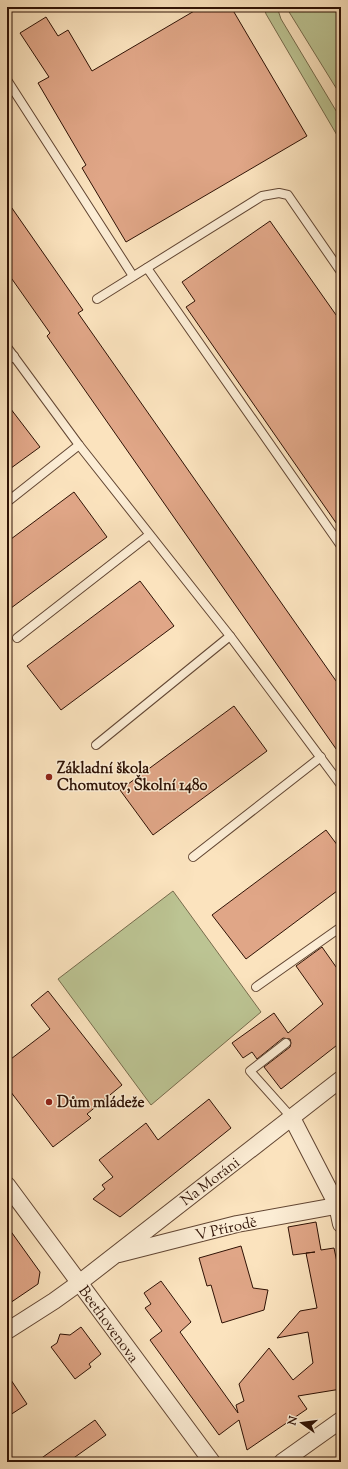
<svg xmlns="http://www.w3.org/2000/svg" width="348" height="1469" viewBox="0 0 348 1469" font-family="'Sorts Mill Goudy',serif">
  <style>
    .green { fill: #bcc493; stroke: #766b4c }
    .building { fill: #e0a687; stroke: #2f1205 }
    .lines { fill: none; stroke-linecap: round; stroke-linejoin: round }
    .service-casing { stroke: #624633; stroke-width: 10 }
    .minor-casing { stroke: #624633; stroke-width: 18 }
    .service { stroke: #fcedd5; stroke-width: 8 }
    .minor { stroke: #fcedd5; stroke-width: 16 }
    .poi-dot { fill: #8f2418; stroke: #fcedd5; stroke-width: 1.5 }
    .labels { text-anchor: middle; stroke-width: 3; stroke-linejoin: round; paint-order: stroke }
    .poi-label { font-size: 15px; font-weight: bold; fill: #2f1205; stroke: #fcedd5; text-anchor: start }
    .street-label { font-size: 15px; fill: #2f1205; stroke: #fcedd5 }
  </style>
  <rect width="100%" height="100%" fill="#fbe3be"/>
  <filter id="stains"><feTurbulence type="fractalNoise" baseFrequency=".005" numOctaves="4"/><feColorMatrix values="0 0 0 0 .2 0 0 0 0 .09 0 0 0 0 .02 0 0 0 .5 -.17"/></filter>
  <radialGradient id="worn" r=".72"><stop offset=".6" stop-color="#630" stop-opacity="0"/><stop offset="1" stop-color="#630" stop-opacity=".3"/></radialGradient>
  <g class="green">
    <polygon points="264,7 277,7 281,19 341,119 341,142 266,14"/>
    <polygon points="286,7 341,7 341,96"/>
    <polygon points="173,891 261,1012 151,1105 58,979"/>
  </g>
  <g class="building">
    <polygon points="201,7 231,7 307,136 126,242 82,168 86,165 38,83 49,77 20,33 46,17 58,36 68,30 92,71"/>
    <polygon points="7,201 83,310 78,313 341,688 341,756 47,336 50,333 7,272"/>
    <polygon points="270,221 341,322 341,530 186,307 195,301 182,282"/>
    <polygon points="7,404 40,447 7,471"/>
    <polygon points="74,492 107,537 7,611 7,542"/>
    <polygon points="140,581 174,626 61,710 27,666"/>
    <polygon points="234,706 267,751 153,835 120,790"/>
    <polygon points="326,830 341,850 341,888 246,959 212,915"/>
    <polygon points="322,947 341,974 341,1042 281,1089 264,1067 290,1047 291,1043 290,1039 283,1038 257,1059 252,1052 243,1058 232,1043 274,1013 288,1033 323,1004 296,966"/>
    <polygon points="48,991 122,1085 87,1114 91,1118 53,1147 7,1087 7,1062 50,1029 31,1005"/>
    <polygon points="209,1099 231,1128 120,1217 93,1199 105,1189 102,1185 113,1177 99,1160 146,1123 158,1140"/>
    <polygon points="316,1222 321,1250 334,1248 341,1281 341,1389 298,1396 307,1409 247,1450 239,1420 219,1435 150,1340 162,1331 145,1308 151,1304 144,1293 161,1281 191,1322 180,1332 238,1413 236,1405 244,1401 239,1384 269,1348 293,1380 313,1363 308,1332 277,1338 300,1311 317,1308 306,1253 315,1252 293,1255 288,1227"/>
    <polygon points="7,1226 40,1272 38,1284 7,1305"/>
    <polygon points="241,1246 253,1288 268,1290 264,1310 222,1323 211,1285 207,1286 199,1258"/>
    <polygon points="81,1327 101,1354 89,1364 91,1367 75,1379 51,1347 57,1343 60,1334 70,1335"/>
    <polygon points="7,1374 27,1404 7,1417"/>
    <polygon points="95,1420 106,1435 68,1462 36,1462"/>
  </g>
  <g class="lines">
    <g class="service-casing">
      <g id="service">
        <polyline points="7,80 133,276"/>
        <polyline points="147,268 341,546"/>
        <polyline points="97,299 262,196 279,193 288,195 341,272"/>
        <polyline points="7,347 79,445 230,636 341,785"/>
        <polyline points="7,361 14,356"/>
        <polyline points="7,502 79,445"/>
        <polyline points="17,638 149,535"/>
        <polyline points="96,745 230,636"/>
        <polyline points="193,857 321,757"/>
        <polyline points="256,987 341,927"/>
        <polyline points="286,1043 250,1071 292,1118"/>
      </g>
    </g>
    <g class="minor-casing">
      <g id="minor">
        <polyline points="292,1118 337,1205 341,1224"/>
        <polyline points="7,1185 212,1462"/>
        <polyline points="119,1254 237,1224 341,1205"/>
        <polyline points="7,1331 54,1301 79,1283 341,1079"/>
        <polyline points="282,1462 341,1420"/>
      </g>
    </g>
    <use href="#service" class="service"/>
    <use href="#minor" class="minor"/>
  </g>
  <g class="poi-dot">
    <circle cx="49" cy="777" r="4"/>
    <circle cx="49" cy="1102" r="4"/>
  </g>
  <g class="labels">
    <g class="poi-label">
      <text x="57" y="773">Základní škola<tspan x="57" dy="17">Chomutov, Školní 1480</tspan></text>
      <text x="57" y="1107">Dům mládeže</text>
    </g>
    <g class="street-label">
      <text transform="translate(210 1181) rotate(-37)" y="5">Na Moráni</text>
      <text transform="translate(226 1228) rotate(-13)" y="5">V Přírodě</text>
      <text transform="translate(109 1324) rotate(54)" y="5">Beethovenova</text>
    </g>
  </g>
  <rect width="348" height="1469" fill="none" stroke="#fbe3be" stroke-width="24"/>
  <rect x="8" y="8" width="332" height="1453" fill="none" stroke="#2f1205" stroke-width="2"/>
  <rect x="12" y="12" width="324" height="1445" fill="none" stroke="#2f1205"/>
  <g transform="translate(302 1423) rotate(284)" stroke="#fcedd5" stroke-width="3" paint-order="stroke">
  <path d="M0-3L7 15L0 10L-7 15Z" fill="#2f1205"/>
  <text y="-6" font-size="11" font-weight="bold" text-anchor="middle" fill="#2f1205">N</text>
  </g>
  <rect width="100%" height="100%" filter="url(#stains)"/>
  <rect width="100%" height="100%" fill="url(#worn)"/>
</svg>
